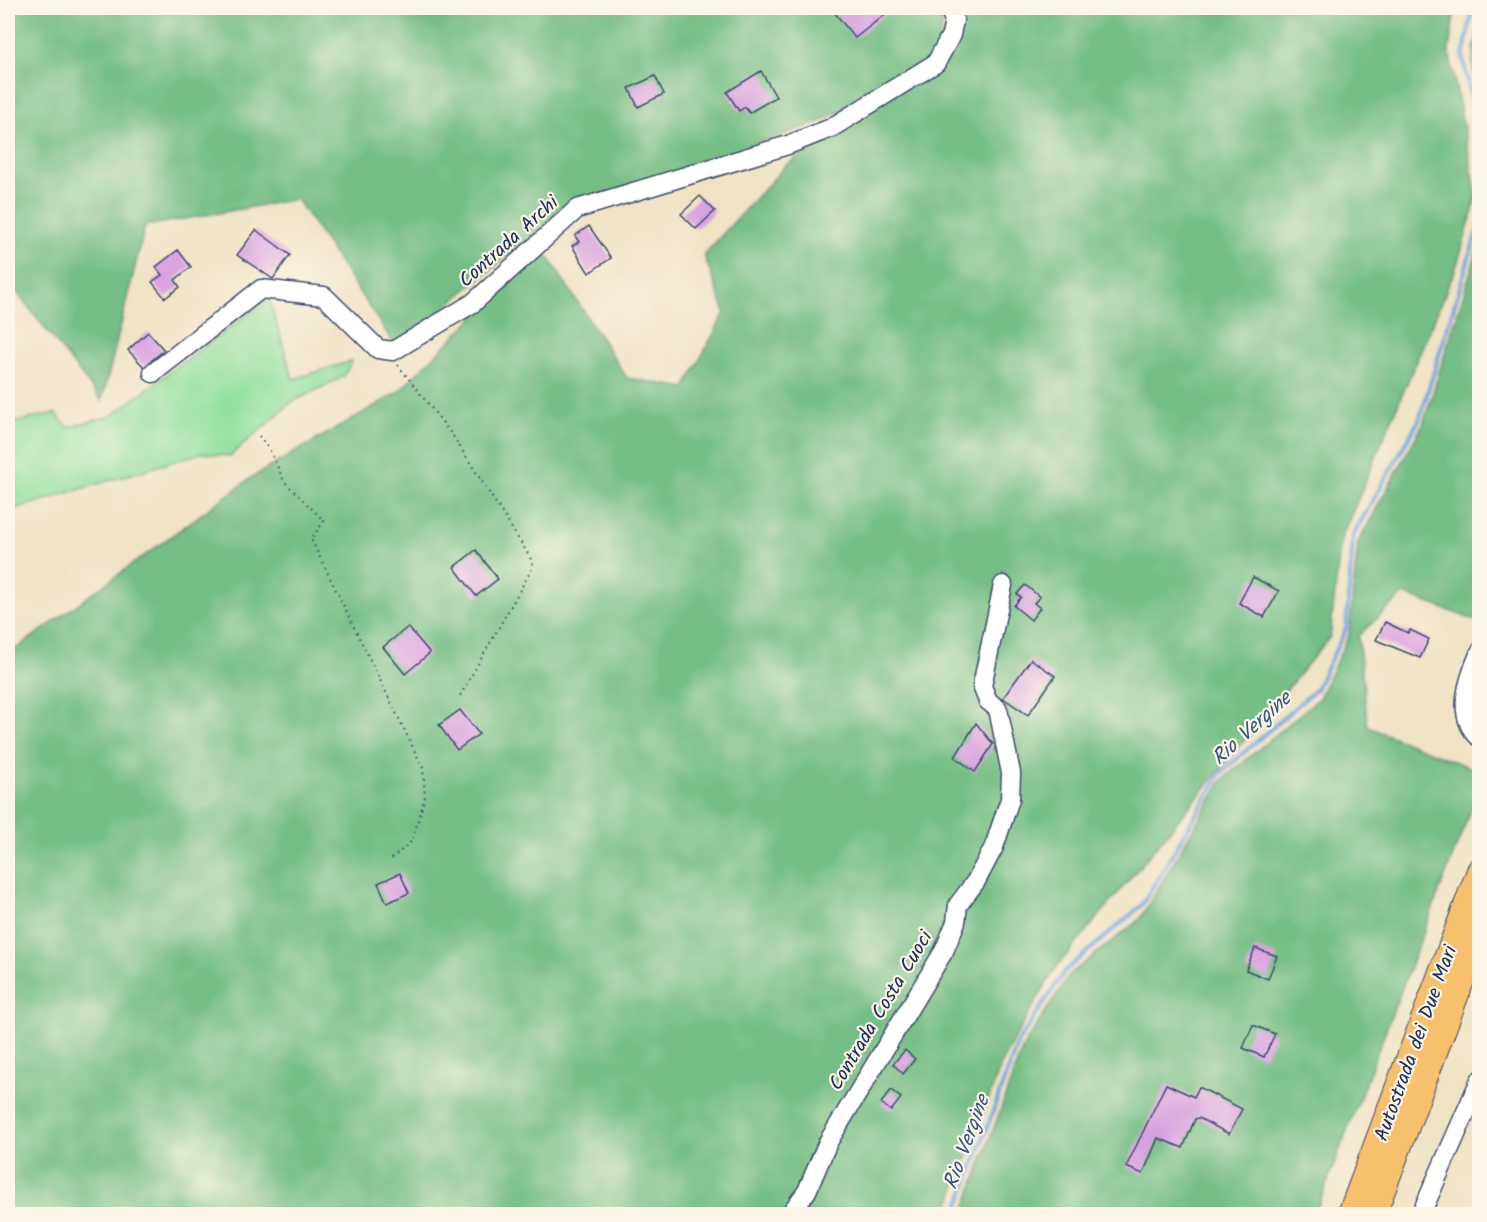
<svg xmlns="http://www.w3.org/2000/svg" width="1487" height="1222" viewBox="0 0 1487 1222" font-family="Kalam,sans-serif">
  <style>
    .green { fill: #91e09e; stroke: #56887e; stroke-width: 1.5 }
    .forest { fill: #74be85; stroke: #487672; stroke-width: 1.5 }
    .lines { fill: none; stroke-linecap: round; stroke-linejoin: round }
    .stream { stroke: #71a8df; stroke-width: 4 }
    .building { fill: #d8a1e1 }
    .minor-casing { stroke: #3b4a6d; stroke-width: 21 }
    .highway-casing { stroke: #3b4a6d; stroke-width: 28 }
    .path { stroke: #3b4a6d; stroke-width: 2; stroke-dasharray: 1.5 4.5; stroke-linecap: butt }
    .minor { stroke: #fff; stroke-width: 18 }
    .highway { stroke: #f7c06c; stroke-width: 26 }
    .labels { text-anchor: middle; stroke-width: 4.5; stroke-linejoin: round; paint-order: stroke }
    .street-label { font-size: 20px; fill: #1b2f5e; stroke: #fcf5e5 }
    .water-label { font-size: 21px; font-style: italic; fill: #355385; stroke: #fcf5e5 }
  </style>
  <rect width="100%" height="100%" fill="#fcf5e5"/>
  <filter id="ink" filterUnits="userSpaceOnUse"><feTurbulence type="fractalNoise" baseFrequency=".0167" numOctaves="2"/><feDisplacementMap in="SourceGraphic" scale="12" xChannelSelector="R" yChannelSelector="G"/><feConvolveMatrix kernelMatrix="1 2 1 2 8 2 1 2 1" color-interpolation-filters="sRGB"/></filter>
  <filter id="wash" filterUnits="userSpaceOnUse"><feTurbulence type="fractalNoise" baseFrequency=".008" numOctaves="4" result="noise"/><feDisplacementMap in="SourceGraphic" scale="24" xChannelSelector="R" yChannelSelector="G"/><feGaussianBlur stdDeviation="1.35" result="paint"/><feColorMatrix in="noise" values="0 0 0 0 0 0 0 0 0 0 0 0 0 0 0 0 0 1.4 0 .05"/><feComposite in="paint" operator="in"/></filter>
  <g filter="url(#wash)">
    <rect width="100%" height="100%" fill="#f0e3c4"/>
    <polygon class="green" points="269,298 293,379 352,361 343,377 292,402 230,456 201,453 8,511 8,424 55,413 68,427 111,416"/>
    <g class="forest">
      <polygon points="8,8 946,8 935,59 818,123 567,207 396,347 297,199 145,226 102,401 8,281"/>
      <polygon points="954,8 1455,8 1449,51 1477,197 1457,265 1341,539 1330,637 1055,969 1005,1055 946,1214 8,1214 8,655 251,478 397,393 543,249 627,378 685,388 725,312 704,255 786,165 937,66 961,35"/>
      <polygon points="1479,22 1479,108 1472,61"/>
      <polygon points="1479,245 1479,622 1404,594 1358,636 1368,727 1479,771 1479,788 1315,1214 963,1214 1023,1047 1069,975 1140,919 1222,780 1319,698 1349,635 1358,542 1423,424"/>
    </g>
    <g class="lines">
      <g class="stream">
        <polyline points="1473,8 1463,57 1480,144"/>
        <polyline points="956,1214 1018,1042 1065,971 1142,905 1220,774 1316,689 1346,629 1353,535 1419,420 1480,222"/>
      </g>
    </g>
    <g id="blocks">
      <g class="building">
        <polygon points="840,8 893,8 855,38 834,12"/>
        <polygon points="761,71 776,97 749,113 745,107 739,111 727,92"/>
        <polygon points="655,76 664,94 638,107 629,88"/>
        <polygon points="700,196 715,211 696,229 681,214"/>
        <polygon points="589,226 611,258 589,273 572,246 579,242 575,236"/>
        <polygon points="256,230 290,255 273,279 237,255"/>
        <polygon points="178,250 191,267 175,280 180,287 165,298 152,282 162,275 156,267"/>
        <polygon points="148,332 164,350 144,367 128,350"/>
        <polygon points="476,550 498,579 476,596 454,567"/>
        <polygon points="1253,577 1279,591 1264,617 1239,603"/>
        <polygon points="1025,585 1040,597 1034,603 1040,608 1031,620 1014,606 1021,597 1017,594"/>
        <polygon points="1385,622 1408,633 1410,630 1429,639 1420,658 1376,640"/>
        <polygon points="408,627 430,653 405,674 383,647"/>
        <polygon points="1031,659 1055,676 1028,715 1003,698"/>
        <polygon points="460,710 479,734 457,750 439,725"/>
        <polygon points="976,723 993,744 975,772 955,757"/>
        <polygon points="400,873 409,893 387,903 378,883"/>
        <polygon points="1255,948 1277,956 1268,979 1246,970"/>
        <polygon points="1253,1025 1275,1034 1264,1057 1243,1048"/>
        <polygon points="905,1050 915,1059 903,1074 893,1064"/>
        <polygon points="1166,1084 1194,1097 1199,1087 1242,1109 1229,1134 1199,1118 1195,1119 1183,1148 1158,1138 1143,1174 1126,1167"/>
        <polygon points="891,1090 901,1098 891,1111 881,1103"/>
      </g>
    </g>
  </g>
  <g filter="url(#ink)">
    <use href="#blocks" fill-opacity="0" stroke="#3b4a6d" stroke-width="1.5"/>
    <g class="lines">
      <g class="minor-casing">
        <g id="minor">
          <polyline points="153,373 261,289 324,296 378,349 393,351 473,303 577,209 788,145 831,128 936,63 951,35 954,20 949,8"/>
          <path d="M1480,652C1469,677 1454,716 1480,738"/>
          <polyline points="790,1214 807,1191 828,1142 944,951 956,922 958,905 976,881 994,847 1010,799 1011,773 998,709 988,701 982,686 1003,585"/>
          <polyline points="1421,1214 1480,1080"/>
        </g>
      </g>
      <g class="highway-casing">
        <g id="highway">
          <polyline points="1351,1214 1480,871"/>
          <polyline points="1373,1214 1480,930"/>
        </g>
      </g>
      <g class="path">
        <polyline points="398,365 453,436 530,557 533,567 460,696"/>
        <polyline points="259,436 270,451 284,481 324,521 311,539 423,768 425,797 412,841 390,860"/>
      </g>
      <use href="#minor" class="minor"/>
      <use href="#highway" class="highway"/>
    </g>
  </g>
  <g class="labels">
    <g class="street-label">
      <text transform="translate(508 241) rotate(-42)" y="7">Contrada Archi</text>
      <text transform="translate(880 1010) rotate(-59)" y="7">Contrada Costa Cuoci</text>
      <text transform="translate(1415 1043) rotate(-70)" y="7">Autostrada dei Due Mari</text>
    </g>
    <g class="water-label">
      <text transform="translate(1251 728) rotate(-42)" y="7">Rio Vergine</text>
      <text transform="translate(966 1142) rotate(-70)" y="7">Rio Vergine</text>
    </g>
  </g>
  <rect width="1487" height="1222" fill="none" stroke="#fcf5e5" stroke-width="30"/>
</svg>
